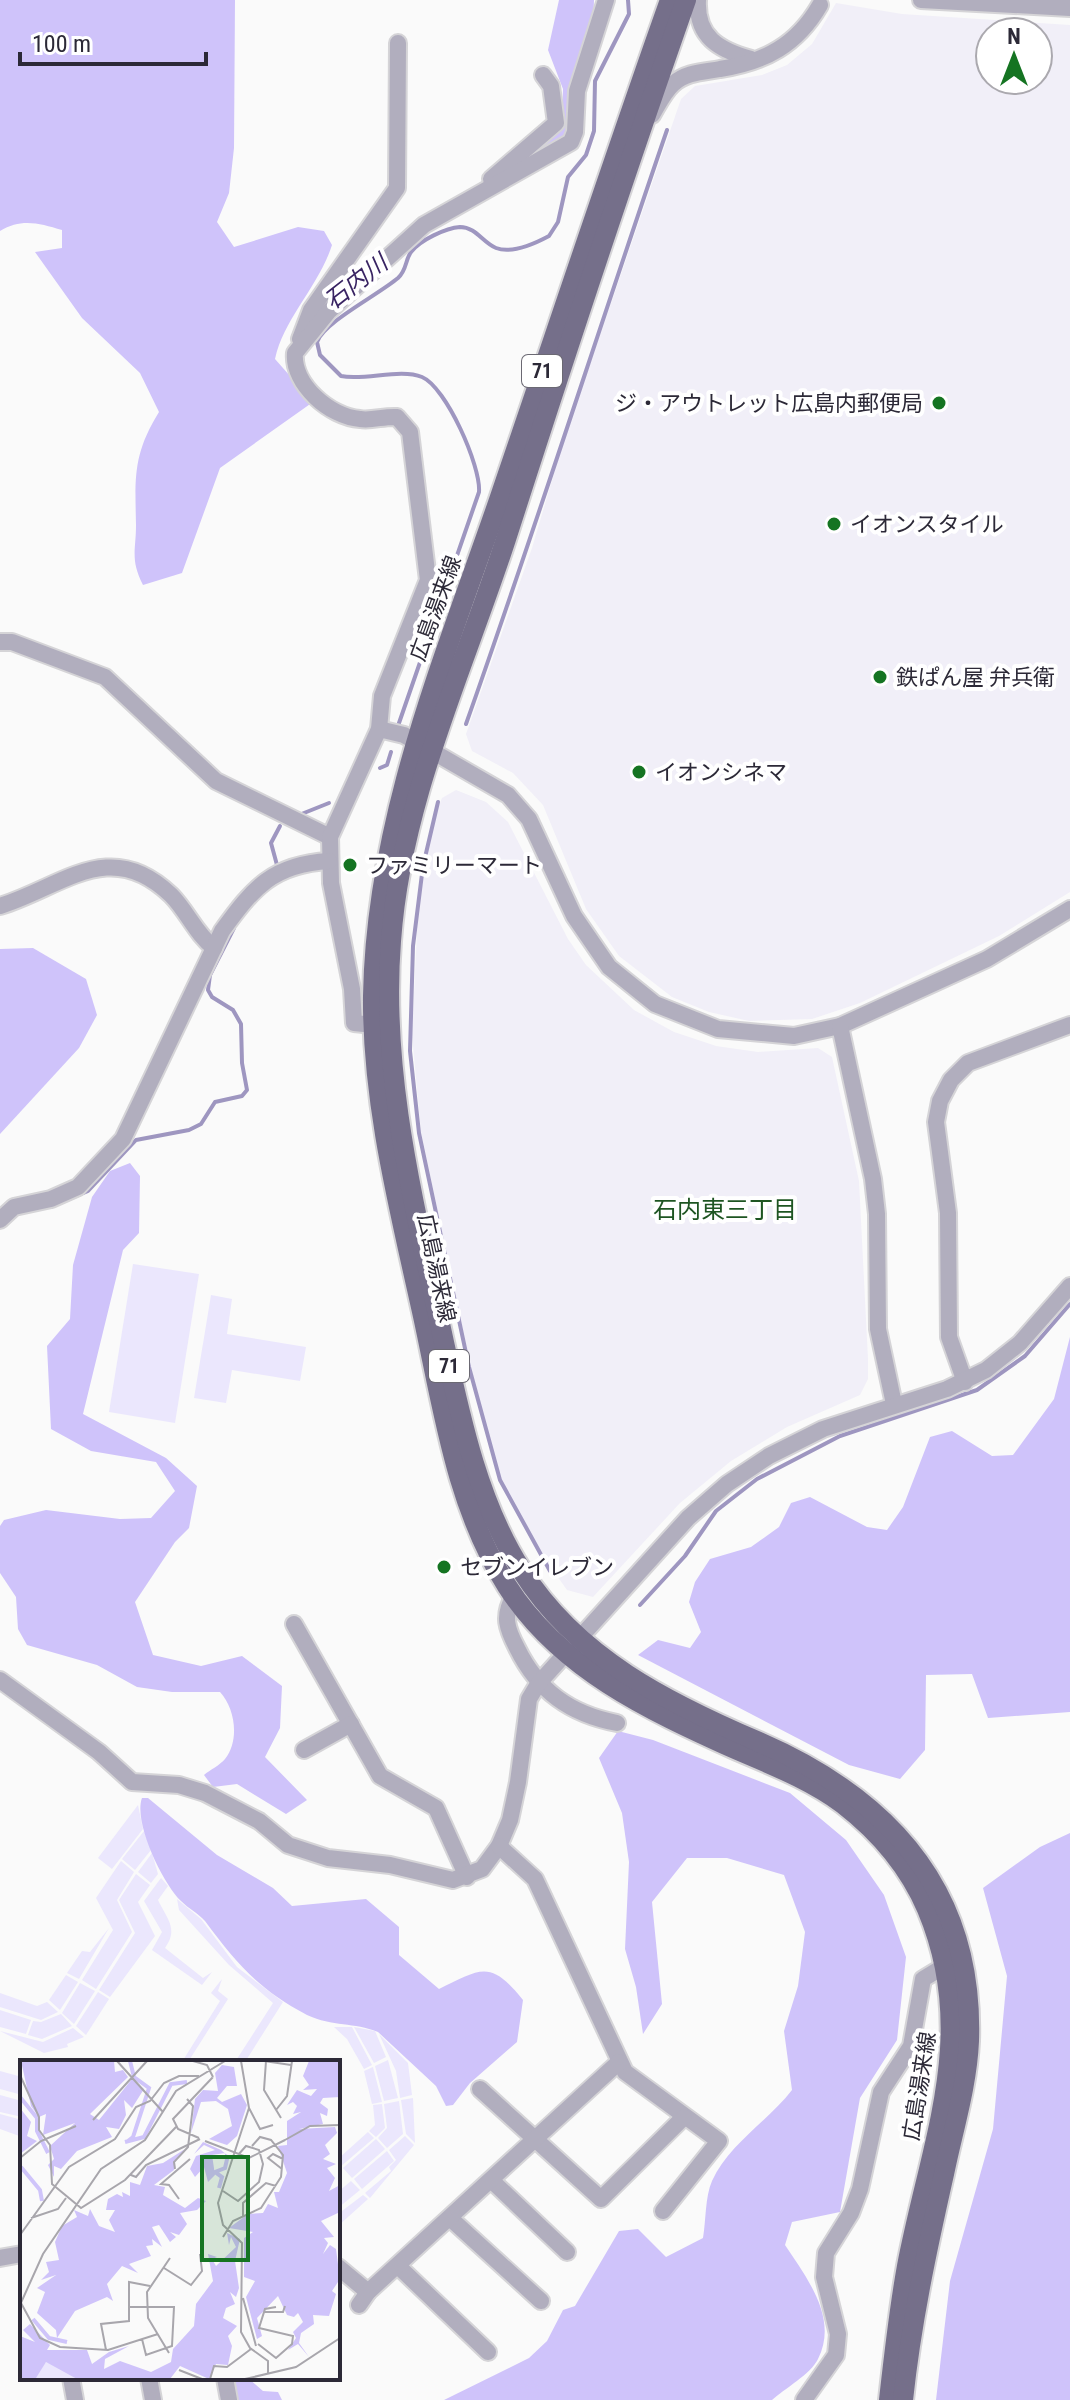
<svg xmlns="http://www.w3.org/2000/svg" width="1070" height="2400" viewBox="0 0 1070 2400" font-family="'Roboto Condensed','Noto Sans JP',sans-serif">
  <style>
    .built { fill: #f1eff8; fill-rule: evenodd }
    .green { fill: #ebe7fd }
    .forest { fill: #cfc3fa }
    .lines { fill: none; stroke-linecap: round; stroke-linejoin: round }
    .stream { stroke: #9e96c0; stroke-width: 4 }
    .minor-casing { stroke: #d5d4d7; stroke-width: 20 }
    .major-casing { stroke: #d5d4d7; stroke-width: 24 }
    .minor { stroke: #b1aebe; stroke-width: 16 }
    .major { stroke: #756f8a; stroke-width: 20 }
    .poi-dot { fill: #157422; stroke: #fff; stroke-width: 3 }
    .labels { text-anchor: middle; stroke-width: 8; stroke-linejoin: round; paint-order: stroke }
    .shield { fill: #fff; stroke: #6b6973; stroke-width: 2 }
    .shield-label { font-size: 20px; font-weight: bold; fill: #2c2937 }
    .poi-label { font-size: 22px; fill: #2c2937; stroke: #fff; text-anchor: start }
    .street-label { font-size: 22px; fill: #2c2937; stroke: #fff }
    .water-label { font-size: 24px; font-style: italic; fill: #392463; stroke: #fff }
    .neighbourhood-label { font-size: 24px; fill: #1e5522; stroke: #fff }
    .inset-river { fill: none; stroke: #cfc4fa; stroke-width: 4 }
    .inset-road { fill: none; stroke: #a8a6ac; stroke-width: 2 }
    .view { fill: #157422; fill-opacity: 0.15; stroke: #157422; stroke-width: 4 }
    .inset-edge { fill: none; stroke: #2c2937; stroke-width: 4 }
  </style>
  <rect width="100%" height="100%" fill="#fafafa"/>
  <g class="built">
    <path d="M836,3L902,14L1070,25V892L999,936L860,1003L812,1019L749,1021L709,1012L672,997L619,956L586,909L543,805L513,773L472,751L466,734L532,548L562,446L681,99L695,86L762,75L787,65L812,44ZM990,32H1038V80H990Z"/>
    <polygon points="456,790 486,802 508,822 568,939 586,965 634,1010 674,1032 716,1046 758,1052 818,1048 832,1057 859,1181 868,1359 868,1379 860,1395 787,1427 731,1461 680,1503 593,1597 567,1590 538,1549 501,1481 471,1368 421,1132 412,1035 418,911 433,820 442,798"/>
  </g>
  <g class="green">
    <polygon points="133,1264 199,1274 175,1423 109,1412"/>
    <polygon points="211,1295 232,1299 227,1334 306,1347 300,1381 232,1370 226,1403 194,1398"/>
    <polygon points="138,1805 143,1829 112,1869 98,1858"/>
    <polygon points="144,1831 151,1850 135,1870 122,1859"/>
    <polygon points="152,1853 158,1874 151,1883 138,1872"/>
    <polygon points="121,1861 134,1872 117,1900 132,1932 96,1989 82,1980 113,1930 96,1898"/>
    <polygon points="136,1874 150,1885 138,1902 155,1936 110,1997 99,1990 135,1933 119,1900"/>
    <path d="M161,1878L168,1886L158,1900C167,1919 179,1929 165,1948L203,1978L212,1972L202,1985L152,1950L162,1932L144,1901Z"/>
    <polygon points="177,1899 201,1919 237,1967 283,2002 245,2062 235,2062 273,2003 229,1965 179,1910"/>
    <polygon points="109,1928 79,1979 67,1973 82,1951 90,1952"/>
    <polygon points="66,1975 78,1982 60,2010 49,2000"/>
    <polygon points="222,1979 218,1991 228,1999 188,2062 182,2062 220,2001 211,1993"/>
    <polygon points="80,1983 95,1991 74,2024 62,2013"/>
    <polygon points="98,1992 109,1999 86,2035 76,2026"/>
    <polygon points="0,1993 37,2006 47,2002 58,2012 41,2020 0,2007"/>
    <polygon points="0,2010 31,2020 26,2034 0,2027"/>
    <polygon points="61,2014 72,2026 42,2039 28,2035 33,2021 41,2022"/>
    <polygon points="334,2027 352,2027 372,2065 364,2069 347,2039"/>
    <polygon points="354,2027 375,2031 386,2057 374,2063"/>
    <polygon points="73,2028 84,2037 67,2044 68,2047 44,2053 0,2031 43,2042"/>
    <polygon points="379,2034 408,2063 412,2095 400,2098 396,2071"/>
    <polygon points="388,2060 398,2098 384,2101 375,2066"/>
    <polygon points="373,2067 382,2102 372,2104 364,2071"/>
    <polygon points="0,2071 22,2077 22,2095 0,2089"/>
    <polygon points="0,2095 22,2101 22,2117 0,2112"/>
    <polygon points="413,2098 415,2143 406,2134 401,2100"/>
    <polygon points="399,2101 403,2134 387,2148 378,2138 387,2128 384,2104"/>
    <polygon points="382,2104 385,2128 376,2137 369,2131 375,2125 373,2105"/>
    <polygon points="0,2114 22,2120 22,2137 0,2129"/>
    <polygon points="368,2132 374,2138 340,2167 338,2159"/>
    <polygon points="405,2136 414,2145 370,2198 365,2193 391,2171 389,2167 396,2160 389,2150"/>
    <polygon points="376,2139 385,2149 352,2178 343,2168"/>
    <polygon points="387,2151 394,2161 362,2189 354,2179"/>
    <polygon points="351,2181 360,2190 338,2208 338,2192"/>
    <polygon points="363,2195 368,2199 338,2226 338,2214"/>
  </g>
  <g class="forest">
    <path d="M0,0H235L234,148L229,193L217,222L234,247L298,227L324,231L332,245C319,286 284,318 275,359L313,402L220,468L182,573L143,585C130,559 136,551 136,525C135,477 133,454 159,412L140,373L82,318L35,252L62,248V230C39,223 21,218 0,231Z"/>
    <polygon points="559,0 594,0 593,29 568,135 542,153 533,153 562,117 563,89 548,50"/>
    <polygon points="33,948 86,979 97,1015 79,1048 0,1134 0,949"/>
    <path d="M130,1163L140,1176L139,1233L123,1250L83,1414L166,1458L197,1486L189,1528L175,1542L135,1602L153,1655L201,1666L242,1656L282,1686L280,1728L265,1757L307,1800L286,1814L237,1784L213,1787L204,1775C210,1770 220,1765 225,1759C240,1740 235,1708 220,1692H172L137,1687L97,1665L27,1645L18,1629L16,1597L0,1573V1526L4,1520L46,1510L120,1519L151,1518L175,1491L156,1462L91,1451L51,1429L47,1346L70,1319L73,1265L92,1197L110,1171Z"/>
    <polygon points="1070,1337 1070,1712 988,1718 972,1674 926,1675 925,1750 900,1779 849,1765 638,1655 658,1640 690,1648 701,1632 689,1602 695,1582 710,1559 751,1547 779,1527 791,1503 810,1497 867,1527 887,1530 903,1507 930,1437 952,1431 992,1456 1013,1455 1054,1399"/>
    <path d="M618,1731L653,1740L790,1793L846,1840L884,1895L906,1957L897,2040L860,2098L840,2212L792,2222L785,2245C806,2277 839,2318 818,2359C811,2374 784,2389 772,2400H444L529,2358L547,2341L563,2310L575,2306L619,2231L638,2229L666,2257L703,2238C706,2221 705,2197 712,2181C728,2145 768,2121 792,2090L784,2031L798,1986L805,1932L784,1875L727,1858H687L652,1902L662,2004L643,2034L636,1987L625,1949L629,1862L622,1813L599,1758Z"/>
    <path d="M142,1798H148L217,1855L273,1888L292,1906L366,1899L399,1927V1955L439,1989C481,1969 490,1959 523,2000L517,2042L470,2083L453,2105L446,2106L436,2086L378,2032C354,2022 333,2027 307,2015C258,1989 237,1964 205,1921C198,1913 189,1909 181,1901C163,1884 133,1822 142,1798Z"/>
    <polygon points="1070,1833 1070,2400 936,2400 950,2281 993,2129 1007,1976 983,1888 1040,1847"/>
    <polygon points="234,2378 248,2378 263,2391 278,2392 282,2400 238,2400"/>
  </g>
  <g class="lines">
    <g class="stream">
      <path d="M399,723L479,492C481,466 446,387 422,377C400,368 365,381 341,376L320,355L317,342C324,322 378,295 398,278C407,270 405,260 411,252C420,240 446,228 460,227C476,227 483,243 496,248C512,254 536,243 549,236L558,222L568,177L586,155L594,131L595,81L629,14L628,0"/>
      <path d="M466,724C536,527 599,328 667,130"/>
      <polyline points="380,768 387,765 391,752"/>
      <polyline points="438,802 423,866 413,946 410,1051 419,1133 469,1367 500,1480 550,1571"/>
      <polyline points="299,815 329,803"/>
      <polyline points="277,865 271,843 280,826"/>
      <polyline points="51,1207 88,1191 136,1140 189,1130 201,1124 215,1102 242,1096 247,1090 242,1063 241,1024 233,1010 212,997 208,990 210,975 234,928"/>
      <polyline points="640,1605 685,1556 716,1511 757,1479 840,1436 977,1390 1025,1356 1070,1304"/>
    </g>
    <g class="minor-casing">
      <g id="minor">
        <path d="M698,0C696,37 719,50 751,59"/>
        <polyline points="921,0 1070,8"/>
        <path d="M652,115C658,105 664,92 673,84C686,72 704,72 720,69C765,62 797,45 820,5"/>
        <polyline points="491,179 556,123 551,86 543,75"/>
        <polyline points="300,339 311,310 397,188 398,43"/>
        <polyline points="0,642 12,642 105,677 216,781 330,837"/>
        <polyline points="379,729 404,735 508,795 529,819 574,916 609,967 655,1004 718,1029 794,1036 840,1026 987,959 1070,909"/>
        <path d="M0,906C62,887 110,836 171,895C187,911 196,934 214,948"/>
        <path d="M374,1025L354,1023L352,989L331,883L330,837L379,729L382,696L428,580L410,432L397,417C384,416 372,421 360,419C330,417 292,384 295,353L329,311L424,225L571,142L575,132L577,91L606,0"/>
        <polyline points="840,1026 873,1179 877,1214 878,1329 894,1404"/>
        <path d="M0,1220L14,1207L51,1199L78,1187L123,1139L222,931C253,888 273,864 329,861"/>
        <polyline points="965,1382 949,1337 948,1213 936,1122 940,1101 951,1080 968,1063 1070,1025"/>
        <path d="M514,1596C502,1616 507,1629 517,1648C538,1691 570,1714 617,1723"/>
        <polyline points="294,1624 380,1776 436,1808 467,1877"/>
        <polyline points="0,1680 99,1752 132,1782 179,1785 205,1793 259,1821 288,1845 328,1858 390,1865 453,1880 482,1869 499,1846 510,1820 518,1782 529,1699 538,1684 688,1518 727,1484 769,1456 823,1429 947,1389 986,1370 1020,1343 1070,1286"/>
        <polyline points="304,1750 351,1724"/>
        <polyline points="499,1846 535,1879 625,2072 719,2141 663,2211"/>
        <polyline points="480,2089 601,2199 684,2117"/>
        <polyline points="491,2180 567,2252"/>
        <polyline points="451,2219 541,2301"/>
        <polyline points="0,2258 22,2254"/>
        <polyline points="398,2266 488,2352"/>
        <polyline points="338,2267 368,2292"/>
        <polyline points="359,2305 368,2292 619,2062"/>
        <polyline points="71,2378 75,2400"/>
        <polyline points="149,2378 153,2400"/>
        <polyline points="225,2378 229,2400"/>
        <polyline points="804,2400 836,2355 838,2334 824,2277 826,2253 851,2213 860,2189 881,2092 911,2046 923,1979 946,1965"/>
      </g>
    </g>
    <g class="major-casing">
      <g id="major">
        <path d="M670,0C611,166 556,333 499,500C443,662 376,821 373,996C372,1104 400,1211 423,1316C443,1408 456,1506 507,1586C560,1669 649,1710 735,1749C772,1765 811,1780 843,1804C879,1832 909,1867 927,1909C980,2035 931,2140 907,2266C899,2310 894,2355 889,2400"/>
        <path d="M686,0C623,179 564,358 506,539C463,671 401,800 391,941C381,1069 411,1191 438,1315C457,1400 474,1497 522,1571C577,1658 668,1703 759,1742C890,1799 974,1891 969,2041C967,2086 953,2130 944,2174C927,2249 911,2324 903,2400"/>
      </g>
    </g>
    <use href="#minor" class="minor"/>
    <use href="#major" class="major"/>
  </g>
  <g class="poi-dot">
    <circle cx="939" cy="403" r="8"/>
    <circle cx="834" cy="524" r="8"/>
    <circle cx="880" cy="677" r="8"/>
    <circle cx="639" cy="772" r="8"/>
    <circle cx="350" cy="865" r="8"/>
    <circle cx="444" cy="1567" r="8"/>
  </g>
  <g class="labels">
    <g class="shield">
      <rect x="522" y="355" width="40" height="32" rx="6"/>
      <rect x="429" y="1350" width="40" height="32" rx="6"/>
    </g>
    <g class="shield-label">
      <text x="542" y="378">71</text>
      <text x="449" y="1373">71</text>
    </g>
    <g class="poi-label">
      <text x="923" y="411" text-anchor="end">ジ・アウトレット広島内郵便局</text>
      <text x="850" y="532">イオンスタイル</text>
      <text x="896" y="685">鉄ぱん屋 弁兵衛</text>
      <text x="655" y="780">イオンシネマ</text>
      <text x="366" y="873">ファミリーマート</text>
      <text x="460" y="1575">セブンイレブン</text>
    </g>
    <g class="street-label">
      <text transform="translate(435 608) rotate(-70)" y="8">広島湯来線</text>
      <text transform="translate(437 1268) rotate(78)" y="8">広島湯来線</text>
      <text transform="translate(919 2086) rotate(-81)" y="8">広島湯来線</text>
    </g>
    <g class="water-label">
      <text transform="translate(356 282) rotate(-38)" y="8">石内川</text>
    </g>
    <g class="neighbourhood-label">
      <text x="725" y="1218">石内東三丁目</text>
    </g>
  </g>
  <g transform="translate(20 2060)">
    <rect width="320" height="320" fill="#fafafa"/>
    <path d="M26,302L40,307L57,319H10Z" fill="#ebe7fd"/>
    <path d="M1,1H94L95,12L103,10L108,17L70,54L79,60L112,19L124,29L112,48L104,40L106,55L99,69L86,67L92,77L57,91L41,109L34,106V117L28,105L34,99L30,86L55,63L23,75L26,54L19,57L11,46ZM289,1H320V37L303,38L300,43L308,49L307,56L300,53L303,64L279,69L315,67L317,73L305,85L310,94L303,99L316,104L307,108L315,118L309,131L320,125V152L301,161L314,177L304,178L308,183L303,194L310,185L316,189L320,219L312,231L316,234L309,256L293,255L294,264L281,273L279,283L289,297L278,284L268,290L276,278L273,272L283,262L278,253L274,257L267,255L258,236L237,258L242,276L237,279L226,237L235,221L224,217V178L233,172L209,168L228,154L243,153L248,144L258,148L254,132H259L267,113L258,86L267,85V61L281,52L273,54L277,46L273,42L267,45L277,30L291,36L297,29L283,30L289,25L283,16ZM202,5L214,7L217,26H207L197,38L202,42L221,34L227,45L217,76L207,85L189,79L212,66L208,49L196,41L181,42L171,73L175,39L183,30L198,31L195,13ZM0,48L11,62L7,76L17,81L0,94ZM183,82L201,90L207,95L206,103L205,104V93L192,95L195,115L188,122L184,107L175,117L170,109L176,96L195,90L184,85L174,94ZM165,89L154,101V110L134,125L145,127L143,135L165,148L178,138L186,141L177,150L160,153L167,164L159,175L150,172L156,177L150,182L139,165L132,167L142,187L132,179L133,185L126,186L131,196L109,204L118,213L102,206L87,224L93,241L87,237L55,251L37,278L36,270L17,253L25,232L17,228L36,215L21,220L29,212L26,202L39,200L35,182L42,166L57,157L54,150L68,156L70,149L79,166L95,172L89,160L95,150H86L88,139L97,134L103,137L102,132L110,136V122L120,125L127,106L143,103ZM207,173L220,179L215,201L219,228L216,237L210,232L215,244L206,248L203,258L217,266L208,276L212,286L208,305L196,304L189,319L160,306L150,319H57L26,302L16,318L0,319V276L15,282L3,270L10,264L30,285L27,290H67L72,304L89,292L109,286L85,299L84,309L100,301L131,312L151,302L153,289L174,266L176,244L193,221L188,194L197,197L192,199L196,206L216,187L211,177L209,185Z" fill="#cfc3fa"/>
    <path class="inset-river" d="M0,37L17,58V71L28,93M108,81L113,77L129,28L114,17L110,1M105,82L124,77L151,24L167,22M1,107L20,130L22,141M199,128L202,117L195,112L205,108L208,95M13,259L29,278L47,282"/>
    <path class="inset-road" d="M97,1L143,52M173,1L187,5L193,17M221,1L229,48L198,143L203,165L222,183L221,272L230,288L248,301V315M244,1L271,5M246,1L244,30L261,58M0,15L19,57V70L30,85L32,124L61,148L105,120L156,67M229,48L240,69L253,65M256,50L267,36L272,1M73,60L127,1M179,78L158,69L153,59L193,17M265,80L290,66L320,65M185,81L229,98L265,80M0,98L21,81L56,66M155,109L154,102L168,87L173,46L167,39M262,109L248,98L253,94L263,99M111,115L116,117L126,105L180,79M203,131L218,141L239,122L243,104L239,90L226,86L218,95M159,139L149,125L141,124L170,99M223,157V143L246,123L256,126M11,158L38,149L46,138M0,175L49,107L95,79L116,47L130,41L144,23L159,16H179M203,177L213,161L241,148L261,117L263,95L251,80L240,77L232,86M144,208L171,225L182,211L180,194M223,238L236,286M1,243L20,278L40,287L88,290L138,274M0,245L23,194L81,109L125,80L156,31L205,1M109,247H154L152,286L126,295L122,279M244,252H263L265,246M238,284L256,298L272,284L273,276L239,268L245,249L256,247M86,290L81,264L109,261V222L130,226M149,293L128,258L127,232L150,198M159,310L182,319M190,319L194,306L207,307L231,289M225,319L276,307L320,278"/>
    <path class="view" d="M182,97H228V200H182Z"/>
    <rect width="320" height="320" class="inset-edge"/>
  </g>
  <g transform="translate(1014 56)"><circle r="38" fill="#ffffff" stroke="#aba9af" stroke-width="2"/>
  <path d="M0-6L14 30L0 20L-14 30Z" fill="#157422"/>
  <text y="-12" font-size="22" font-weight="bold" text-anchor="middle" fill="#2c2937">N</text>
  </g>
  <path d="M20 52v12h186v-12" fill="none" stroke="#2c2937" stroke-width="4"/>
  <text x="32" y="52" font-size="24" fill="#2c2937" stroke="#ffffff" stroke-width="6" paint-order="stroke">100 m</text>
</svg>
